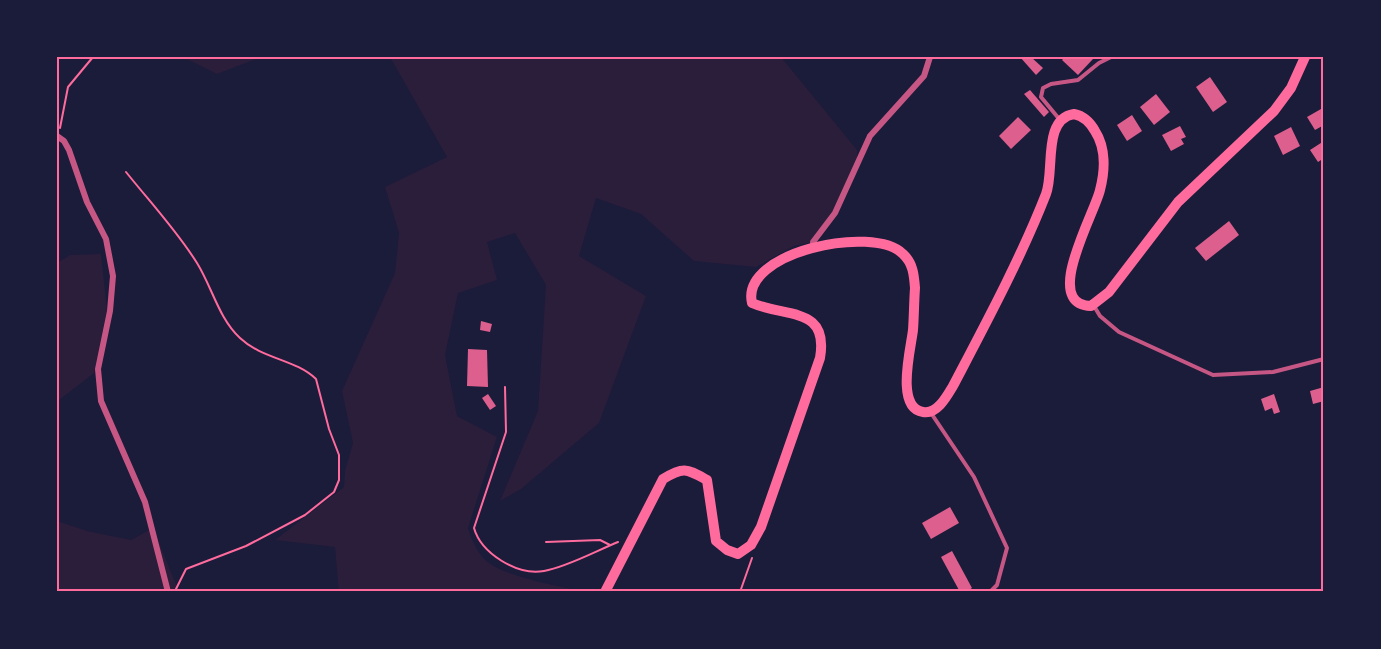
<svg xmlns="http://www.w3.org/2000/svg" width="1381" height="649" viewBox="0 0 1381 649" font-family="'DM Sans',sans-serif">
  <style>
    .green { fill: #2a1e3b }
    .building { fill: #dd5f8e }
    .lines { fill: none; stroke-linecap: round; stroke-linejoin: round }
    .path { stroke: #ff6b9d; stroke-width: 2 }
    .service { stroke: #c65784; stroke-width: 4 }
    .minor { stroke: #c65784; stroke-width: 6 }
    .secondary { stroke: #ff6b9d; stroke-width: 10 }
    .neatline { fill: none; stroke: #ff6b9d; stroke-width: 2 }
  </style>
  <rect width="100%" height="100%" fill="#1b1b3a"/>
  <g class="green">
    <polygon points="183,57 261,57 217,74"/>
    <path d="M390,57H781L857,150C860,181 830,216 813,242L794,246L756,267L694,261L641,214L596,198L579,256L646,296L599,423L521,489L500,501L538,411L546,285L515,233L487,242L497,280L458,293L445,355L457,416L497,437L468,528C471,539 479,556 489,563C508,577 568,589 592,592H339L335,547L275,540L344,487L345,471L353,443L342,391L395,273L399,233L385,187L447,157Z"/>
    <polygon points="101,254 107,310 94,373 59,400 57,399 57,263 70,255"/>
    <polygon points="57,521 87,531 131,540 153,528 179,592 57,592"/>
  </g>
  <g class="building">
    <polygon points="1020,57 1031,57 1043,68 1036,75"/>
    <polygon points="1065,57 1091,57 1093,59 1078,75 1062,60"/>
    <polygon points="1210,77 1227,102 1213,112 1196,87"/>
    <polygon points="1030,90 1049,112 1044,117 1024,94"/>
    <polygon points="1156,94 1170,112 1154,125 1140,107"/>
    <polygon points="1321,109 1324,125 1315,130 1307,117"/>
    <polygon points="1132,115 1142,131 1127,141 1117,125"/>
    <polygon points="1018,117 1031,130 1011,149 999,136"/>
    <polygon points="1180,126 1186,137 1181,139 1184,144 1171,151 1162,135"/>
    <polygon points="1291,127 1300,146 1283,155 1274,136"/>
    <polygon points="1324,141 1324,158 1318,162 1310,150"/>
    <polygon points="1229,221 1239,235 1206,261 1195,248"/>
    <polygon points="481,321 492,324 490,332 480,330"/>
    <polygon points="468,349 487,350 488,387 467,386"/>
    <polygon points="1324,387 1324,401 1313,404 1310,391"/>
    <polygon points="488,394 496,406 490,410 482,398"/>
    <polygon points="1274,394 1280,412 1274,414 1272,408 1265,411 1261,399"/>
    <polygon points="950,507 959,523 931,539 922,523"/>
    <polygon points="952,551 972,588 966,592 960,592 941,557"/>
  </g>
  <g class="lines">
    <g class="path">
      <polyline points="60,128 68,87 93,57"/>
      <path d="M126,172C150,202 177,231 197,263C212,287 219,319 240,338C262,359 295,359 316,379L329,429L339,455V480L334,492L305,515L246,546L186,569L176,589"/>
      <path d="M505,387L506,432L474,528C481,553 517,576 544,571C567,567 596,551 618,542"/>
      <polyline points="546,542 600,540 610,545"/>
      <polyline points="740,592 752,558"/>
    </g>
    <g class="service">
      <polyline points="1060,120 1041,97 1043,88 1051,84 1078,80 1099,63 1111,57"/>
      <polyline points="1094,306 1100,316 1119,332 1213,375 1273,372 1324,359"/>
      <polyline points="931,413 974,477 1007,548 997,585 990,592"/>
    </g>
    <g class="minor">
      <polyline points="57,136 64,141 69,150 87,202 106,239 113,276 110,311 98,369 101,401 145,502 168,592"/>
      <polyline points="814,248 813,242 835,213 870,136 924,76 930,57"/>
    </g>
    <path class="secondary" d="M605,592L663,479C684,466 687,469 707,480L716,541L727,550L738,554L751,545L761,527L820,358C829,306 786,318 752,303C740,252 873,224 903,254C913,263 914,275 915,288C914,302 914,316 913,330C911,348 895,408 923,412C937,415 947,396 953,386C985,325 1021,258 1046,194C1055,171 1042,119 1074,114C1084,116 1090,122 1095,131C1106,148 1105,171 1100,190C1095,213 1041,305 1091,306L1109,292L1178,202L1274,111L1291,88L1305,57"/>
  </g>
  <rect width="1381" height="649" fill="none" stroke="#1b1b3a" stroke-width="117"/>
  <rect x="58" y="58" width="1264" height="532" class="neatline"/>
</svg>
